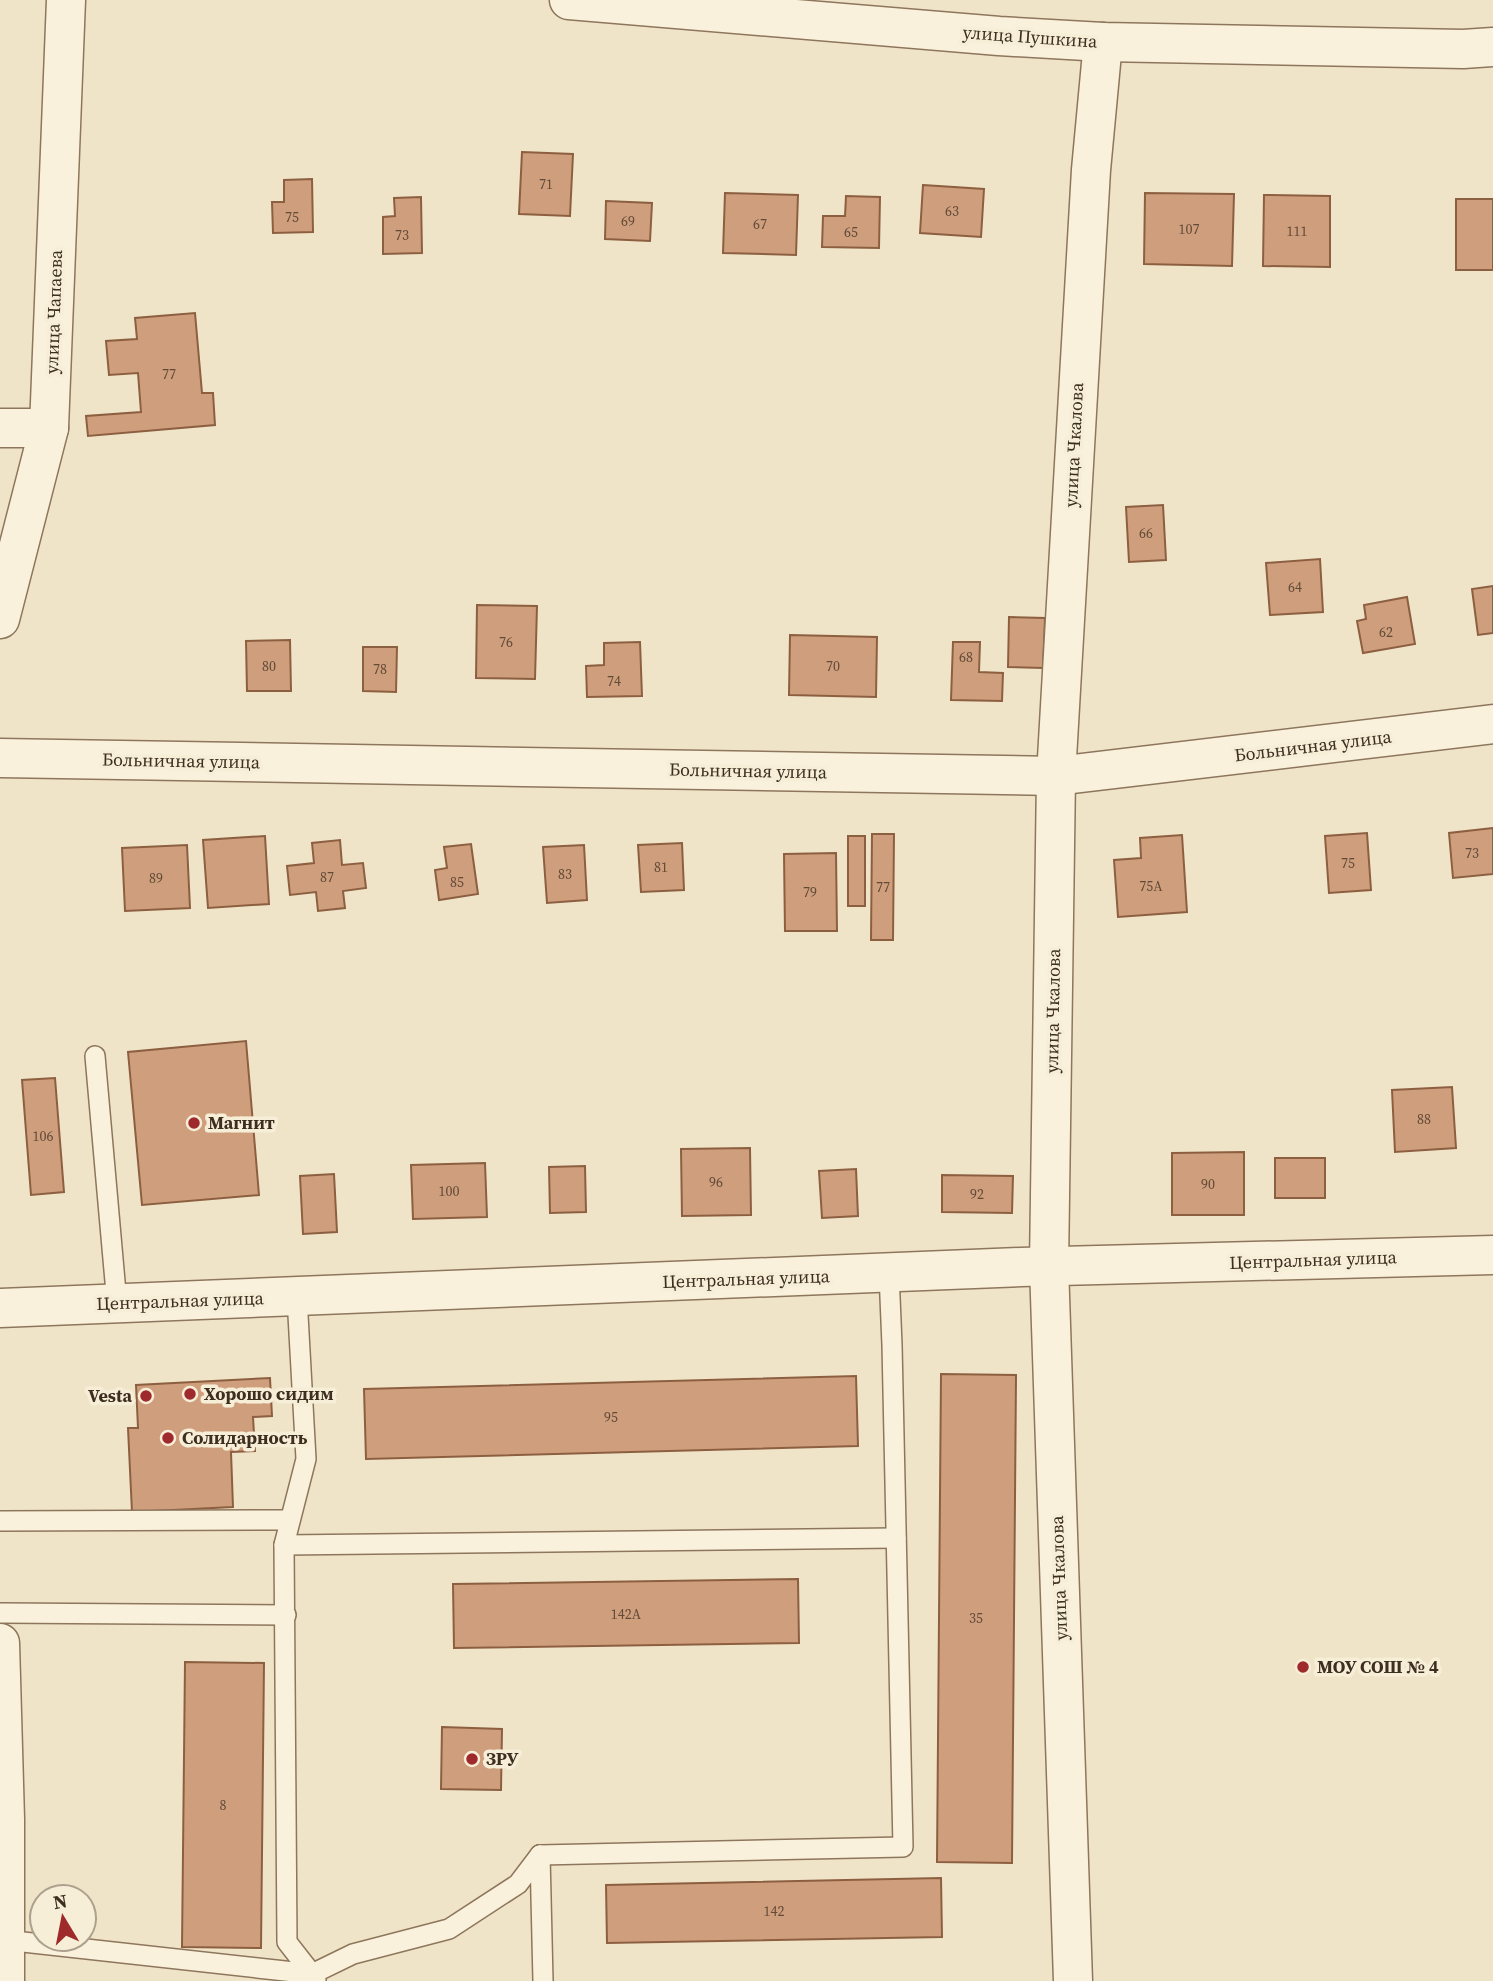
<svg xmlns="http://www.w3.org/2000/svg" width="1493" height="1981" viewBox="0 0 1493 1981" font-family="'Source Serif 4',serif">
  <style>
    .building { fill: #cf9f7d; stroke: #8d5f41; stroke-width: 2 }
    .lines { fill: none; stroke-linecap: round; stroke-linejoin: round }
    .service-casing { stroke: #8d765c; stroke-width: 22 }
    .minor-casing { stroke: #8d765c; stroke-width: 41 }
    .service { stroke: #faf1dc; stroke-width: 19 }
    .minor { stroke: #faf1dc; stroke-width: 38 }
    .poi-dot { fill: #9e2a2b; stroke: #f7eed8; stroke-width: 2.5 }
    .labels { text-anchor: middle; stroke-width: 7; stroke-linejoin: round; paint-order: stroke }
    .number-label { font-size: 14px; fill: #624a37 }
    .street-label { font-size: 18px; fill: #3d2e20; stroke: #f7eed8 }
    .poi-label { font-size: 18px; font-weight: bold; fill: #3d2e20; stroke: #f7eed8; text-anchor: start }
  </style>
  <rect width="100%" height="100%" fill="#f0e4c8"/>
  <g class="building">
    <polygon points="522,152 573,154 570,216 519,214"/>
    <polygon points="312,179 313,232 273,233 272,202 284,202 284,180"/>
    <polygon points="923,185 984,189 981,237 920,233"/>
    <polygon points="725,193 798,195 796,255 723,253"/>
    <polygon points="1145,193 1234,194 1232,266 1144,264"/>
    <polygon points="1264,195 1330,196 1330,267 1263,266"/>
    <polygon points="846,196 880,197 879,248 822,247 823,216 845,216"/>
    <polygon points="421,197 422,253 383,254 383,217 395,216 394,198"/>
    <rect x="1456" y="199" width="37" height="71"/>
    <polygon points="606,201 652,203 650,241 605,239"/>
    <polygon points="195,313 202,393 213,393 215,425 88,436 86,416 141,412 138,373 109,375 106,341 137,339 135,318"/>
    <polygon points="1163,505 1166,560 1129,562 1126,507"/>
    <polygon points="1320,559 1323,612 1270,615 1266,563"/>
    <polygon points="1493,586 1493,633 1478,635 1472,589"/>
    <polygon points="1407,597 1415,644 1363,653 1357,621 1366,619 1364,605"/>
    <polygon points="477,605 537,606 535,679 476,678"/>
    <polygon points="1009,617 1045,618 1043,668 1008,667"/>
    <polygon points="790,635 877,637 876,697 789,695"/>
    <polygon points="290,640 291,691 247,691 246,641"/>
    <polygon points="640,642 642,696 587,697 586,666 604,665 604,643"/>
    <polygon points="953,642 980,642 979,672 1003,673 1002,701 951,700"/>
    <polygon points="363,647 397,647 396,692 363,691"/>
    <polygon points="1493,828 1493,874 1453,878 1449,833"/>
    <polygon points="1367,833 1371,890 1329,893 1325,836"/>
    <polygon points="872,834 894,834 893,940 871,940"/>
    <polygon points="1182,835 1187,912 1118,917 1114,860 1141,858 1140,838"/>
    <polygon points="265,836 269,904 208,908 203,840"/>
    <rect x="848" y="836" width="17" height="70"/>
    <polygon points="340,840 342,865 363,863 366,888 343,891 345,908 318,911 316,892 290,895 287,866 314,863 312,843"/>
    <polygon points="682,843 684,890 641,892 638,845"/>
    <polygon points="471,844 478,894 439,900 435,870 447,868 444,847"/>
    <polygon points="187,845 190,908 125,911 122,848"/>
    <polygon points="584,845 587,900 547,903 543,847"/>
    <polygon points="836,853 837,931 785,931 784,854"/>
    <polygon points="246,1041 259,1195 142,1205 128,1052"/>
    <polygon points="55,1078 64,1192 31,1195 22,1080"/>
    <polygon points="1452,1087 1456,1148 1395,1152 1392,1090"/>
    <polygon points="750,1148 751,1215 682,1216 681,1149"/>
    <polygon points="1244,1152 1244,1215 1172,1215 1172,1153"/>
    <rect x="1275" y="1158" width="50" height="40"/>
    <polygon points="485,1163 487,1217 413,1219 411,1165"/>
    <polygon points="585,1166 586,1212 550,1213 549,1167"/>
    <polygon points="856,1169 858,1216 822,1218 819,1171"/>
    <polygon points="334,1174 337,1232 303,1234 300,1176"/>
    <polygon points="942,1175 1013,1176 1012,1213 942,1212"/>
    <polygon points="941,1374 1016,1375 1012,1863 937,1862"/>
    <polygon points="856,1376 858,1446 366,1459 364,1389"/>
    <polygon points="270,1378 272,1416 253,1417 255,1451 231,1452 233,1507 132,1512 128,1428 138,1428 136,1385"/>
    <polygon points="798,1579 799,1643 454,1648 453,1584"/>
    <polygon points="185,1662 264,1663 261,1948 182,1947"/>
    <polygon points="442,1727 502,1729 501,1790 441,1789"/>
    <polygon points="941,1878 942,1937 607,1943 606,1885"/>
  </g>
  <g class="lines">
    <g class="service-casing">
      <g id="service">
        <polyline points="95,1056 117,1304"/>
        <polyline points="297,1297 306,1459 284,1545 287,1942 312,1974 353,1954 449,1929 518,1884 540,1855"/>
        <polyline points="0,1521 290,1520"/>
        <polyline points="284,1545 896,1538"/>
        <polyline points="0,1613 286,1615"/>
        <polyline points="540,1855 903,1847 892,1345 889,1273"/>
        <polyline points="540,1855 543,1981"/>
        <polyline points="5,1940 312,1974 316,1980"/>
      </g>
    </g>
    <g class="minor-casing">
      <g id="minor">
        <polyline points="569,0 999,36 1103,42 1463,49 1493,47"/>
        <polyline points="0,428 49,428"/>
        <polyline points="0,619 49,428 66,0"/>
        <polyline points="0,758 1056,776 1493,724"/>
        <polyline points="0,1308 1021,1267 1493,1255"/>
        <polyline points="0,1643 5,1819 5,1981"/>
        <polyline points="1073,1981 1049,1266 1056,776 1091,170 1103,42"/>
      </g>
    </g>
    <use href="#service" class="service"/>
    <use href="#minor" class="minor"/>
  </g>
  <g class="poi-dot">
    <circle cx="194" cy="1123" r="7"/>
    <circle cx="190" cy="1394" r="7"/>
    <circle cx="146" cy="1396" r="7"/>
    <circle cx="168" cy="1438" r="7"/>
    <circle cx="1303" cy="1667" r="7"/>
    <circle cx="472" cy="1759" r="7"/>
  </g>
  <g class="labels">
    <g class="number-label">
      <text x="546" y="189">71</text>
      <text x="952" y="216">63</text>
      <text x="292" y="222">75</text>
      <text x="628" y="226">69</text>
      <text x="760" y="229">67</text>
      <text x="1189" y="234">107</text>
      <text x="1297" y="236">111</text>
      <text x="851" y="237">65</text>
      <text x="402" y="240">73</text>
      <text x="169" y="379">77</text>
      <text x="1146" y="538">66</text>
      <text x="1295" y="592">64</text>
      <text x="1386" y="637">62</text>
      <text x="506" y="647">76</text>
      <text x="966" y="662">68</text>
      <text x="269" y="671">80</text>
      <text x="833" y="671">70</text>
      <text x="380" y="674">78</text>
      <text x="614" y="686">74</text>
      <text x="1472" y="858">73</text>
      <text x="1348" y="868">75</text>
      <text x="661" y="872">81</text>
      <text x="565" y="879">83</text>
      <text x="327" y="882">87</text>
      <text x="156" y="883">89</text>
      <text x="457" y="887">85</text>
      <text x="1151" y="891">75А</text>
      <text x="883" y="892">77</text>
      <text x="810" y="897">79</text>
      <text x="1424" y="1124">88</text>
      <text x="43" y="1141">106</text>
      <text x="716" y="1187">96</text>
      <text x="1208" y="1189">90</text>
      <text x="449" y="1196">100</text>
      <text x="977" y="1199">92</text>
      <text x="611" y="1422">95</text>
      <text x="626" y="1619">142А</text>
      <text x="976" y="1623">35</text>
      <text x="223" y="1810">8</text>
      <text x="774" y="1916">142</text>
    </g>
    <g class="street-label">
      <text transform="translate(1030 37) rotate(4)" y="6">улица Пушкина</text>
      <text transform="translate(54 312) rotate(-88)" y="6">улица Чапаева</text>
      <text transform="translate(1074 445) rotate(-87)" y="6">улица Чкалова</text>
      <text transform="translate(1313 746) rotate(-7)" y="6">Больничная улица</text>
      <text transform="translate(181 761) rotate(1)" y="6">Больничная улица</text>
      <text transform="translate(748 771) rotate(1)" y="6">Больничная улица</text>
      <text transform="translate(1053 1011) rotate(-89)" y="6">улица Чкалова</text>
      <text transform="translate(1313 1260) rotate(-2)" y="6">Центральная улица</text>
      <text transform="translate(746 1279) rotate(-2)" y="6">Центральная улица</text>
      <text transform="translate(180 1301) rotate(-2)" y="6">Центральная улица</text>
      <text transform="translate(1059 1578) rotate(-92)" y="6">улица Чкалова</text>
    </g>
    <g class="poi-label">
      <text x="208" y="1129">Магнит</text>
      <text x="204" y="1400">Хорошо сидим</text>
      <text x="132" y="1402" text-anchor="end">Vesta</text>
      <text x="182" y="1444">Солидарность</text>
      <text x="1317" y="1673">МОУ СОШ № 4</text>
      <text x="486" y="1765">ЗРУ</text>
    </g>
  </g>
  <g transform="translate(63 1918) rotate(350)"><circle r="33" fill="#f7eed8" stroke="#ada18e" stroke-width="2"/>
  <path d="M0-5L12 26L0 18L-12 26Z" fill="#9e2a2b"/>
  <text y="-10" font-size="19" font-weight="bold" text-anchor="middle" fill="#3d2e20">N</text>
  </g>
</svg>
